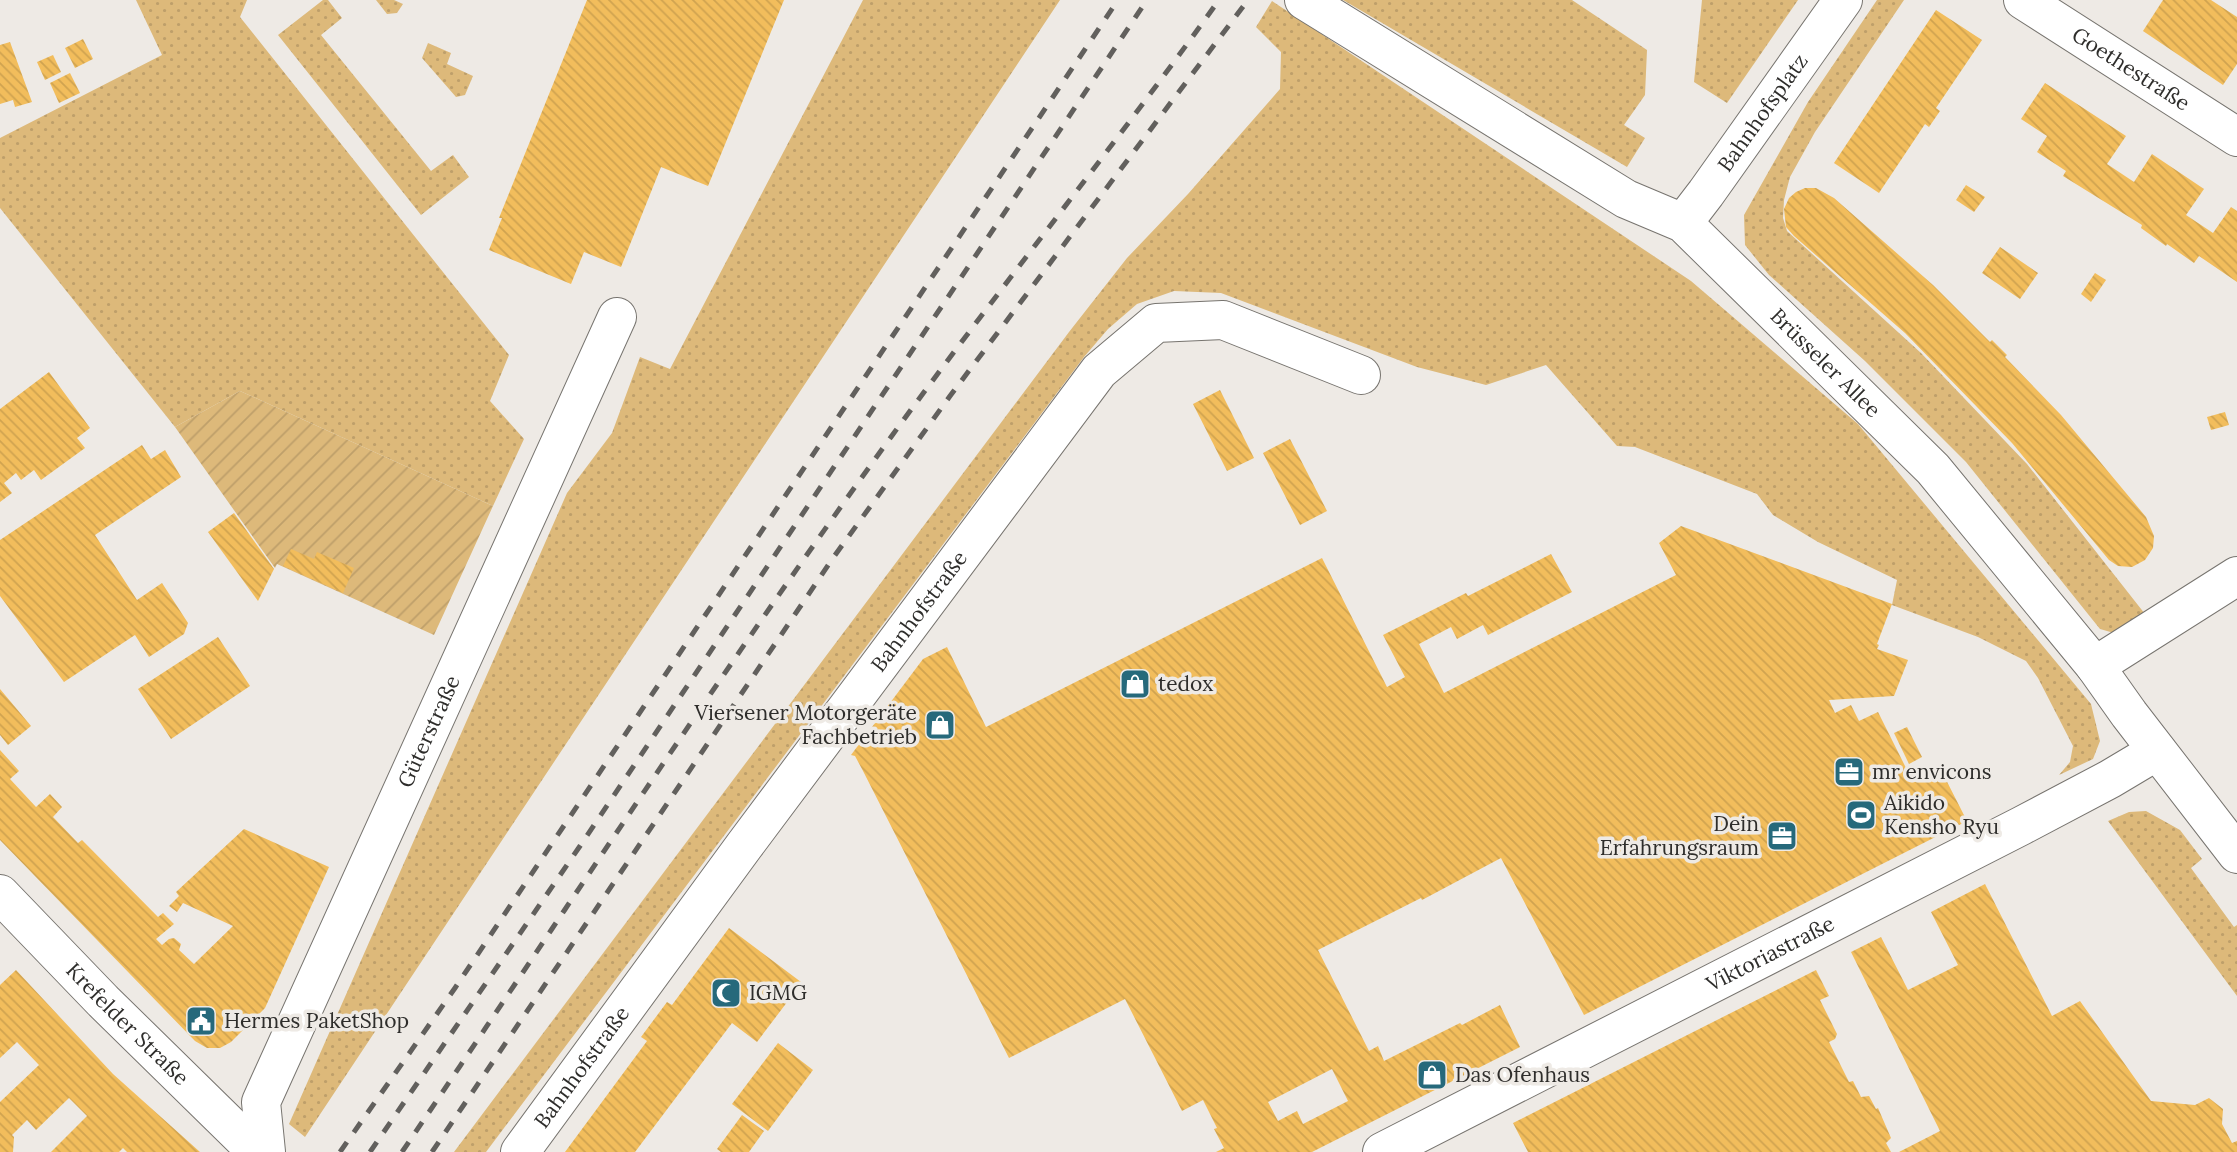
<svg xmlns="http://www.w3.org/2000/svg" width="2237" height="1152" viewBox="0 0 2237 1152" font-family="Lora,serif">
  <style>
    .grass { fill: url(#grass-dots) }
    .garden { fill: url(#garden-furrows) }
    .building { fill: url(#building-back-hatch); fill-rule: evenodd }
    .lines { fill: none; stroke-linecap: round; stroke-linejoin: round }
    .minor-casing { stroke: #77746f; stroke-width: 40 }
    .major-casing { stroke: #77746f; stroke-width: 40 }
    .minor { stroke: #fff; stroke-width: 38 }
    .major { stroke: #fff; stroke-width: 38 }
    .rail { stroke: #62605d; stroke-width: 5; stroke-dasharray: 12 12; stroke-linecap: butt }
    .labels { text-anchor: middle; stroke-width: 7; stroke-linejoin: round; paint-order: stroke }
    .street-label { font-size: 21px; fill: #2e2d2b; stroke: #eeeae5 }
    .poi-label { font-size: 21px; fill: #2e2d2b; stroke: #eeeae5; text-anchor: start }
  </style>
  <defs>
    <pattern id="grass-dots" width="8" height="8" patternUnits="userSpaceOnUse" patternTransform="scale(1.75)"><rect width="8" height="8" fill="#ddb97a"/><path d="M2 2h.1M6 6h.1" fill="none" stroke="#be9f6a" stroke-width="1.8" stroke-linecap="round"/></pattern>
    <pattern id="garden-furrows" width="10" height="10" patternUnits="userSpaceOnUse" patternTransform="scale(1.75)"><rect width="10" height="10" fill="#ddb97a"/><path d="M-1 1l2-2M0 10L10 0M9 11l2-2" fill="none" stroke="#be9f6a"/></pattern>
    <pattern id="building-back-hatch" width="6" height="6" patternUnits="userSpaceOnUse" patternTransform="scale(1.75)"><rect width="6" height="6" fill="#f2bd5c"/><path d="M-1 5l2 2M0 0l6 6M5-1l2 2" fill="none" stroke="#d0a350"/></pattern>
  </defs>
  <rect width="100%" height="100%" fill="#eeeae5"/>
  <g class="grass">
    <polygon points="136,0 247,0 240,17 509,355 490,401 524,439 493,506 240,391 175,427 0,208 0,138 162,55"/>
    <polygon points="323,0 328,0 342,18 321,35 431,171 453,155 469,177 421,215 278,35"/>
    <polygon points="376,0 394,0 403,4 397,13 387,14"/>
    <polygon points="863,0 1060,0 305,1137 289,1124 567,493 612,433 640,357 670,369"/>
    <polygon points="1343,0 1572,0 1647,50 1645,95 1624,125 1645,138 1627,167"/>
    <polygon points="1702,0 1798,0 1727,103 1694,82"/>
    <polygon points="1877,0 1904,0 1815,132 1790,177 1784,200 1783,218 1787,231 1921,353 2027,464 2145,614 2114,633 2100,629 1966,462 1865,361 1769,275 1745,245 1744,215 1808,102"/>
    <polygon points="1272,1 1691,281 1858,424 2091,704 2100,741 2093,759 2059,775 2070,762 2073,746 2038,678 2026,661 1978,637 1892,605 1897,580 1818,542 1773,515 1757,494 1635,447 1617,446 1546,365 1486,385 1417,367 1221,293 1174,291 1137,304 1108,329 1084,357 486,1152 454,1152 1069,332 1127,258 1188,194 1280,89 1281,52 1256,27"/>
    <polygon points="428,43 451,53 447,64 473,76 465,95 456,97 422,58"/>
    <polygon points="2146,811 2180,830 2202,859 2191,868 2234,927 2237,925 2237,996 2108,821 2129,812"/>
  </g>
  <polygon class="garden" points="240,391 493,506 434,635 277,564 275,568 175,427"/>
  <g class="building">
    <polygon points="587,0 784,0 708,186 661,167 621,267 584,252 571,284 489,250 502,218 499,218"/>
    <polygon points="2163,0 2211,0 2237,17 2237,64 2223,85 2143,31"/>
    <polygon points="1936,10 1982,40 1936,108 1940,111 1929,127 1925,124 1879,193 1834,163"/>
    <polygon points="83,39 93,59 75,68 65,48"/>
    <polygon points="10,42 32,102 15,107 13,100 0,104 0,45"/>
    <polygon points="53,55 61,72 45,80 37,62"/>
    <polygon points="70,73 80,93 59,103 50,83"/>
    <polygon points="2045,83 2126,136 2107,164 2134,182 2152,154 2204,189 2186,215 2213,233 2231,207 2237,211 2237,282 2199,256 2194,263 2167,244 2166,246 2141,228 2142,225 2063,176 2066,171 2037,152 2047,136 2021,119"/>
    <polygon points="1966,185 1985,197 1974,212 1956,200"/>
    <polygon points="1805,188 1816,188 1834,198 1933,285 1990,342 1992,340 2007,355 2005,357 2061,415 2146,517 2154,536 2153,548 2145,560 2132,567 2118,566 2109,560 2012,443 1905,333 1794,236 1786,227 1784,209 1789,198 1796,192"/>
    <polygon points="2000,247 2038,273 2020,299 1982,273"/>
    <polygon points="2095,273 2106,280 2091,302 2081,294"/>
    <polygon points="49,372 90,428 77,438 85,448 41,480 34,470 21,480 16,473 4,483 12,493 0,502 0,409"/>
    <polygon points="1220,390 1254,458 1227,471 1193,404"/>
    <polygon points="2225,412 2229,425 2211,430 2207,417"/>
    <polygon points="1290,439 1327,511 1300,525 1263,453"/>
    <polygon points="142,445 151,459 165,450 181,477 95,535 137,600 162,583 188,623 184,634 149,657 135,635 64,682 0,596 0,540"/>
    <polygon points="234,513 274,569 258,601 208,532"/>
    <path d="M1681,526L1892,604L1877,644L1879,645L1877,649L1908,660L1894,696L1829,700L1835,713L1851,705L1859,721L1878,712L1913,782L1940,768L1967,821L1584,1015L1501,858L1422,900L1421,898L1318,950L1369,1051L1378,1046L1384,1061L1460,1023L1462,1025L1500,1005L1520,1047L1312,1152H1216L1224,1148L1214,1129L1217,1128L1203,1100L1182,1111L1125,999L1009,1058L862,769L855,756L851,755L923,659L947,647L986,727L1322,558L1387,687L1405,677L1383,635L1466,593L1468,596L1551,554L1572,592L1488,635L1483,625L1457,639L1451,627L1419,644L1444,693L1676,575L1659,543ZM1332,1069L1348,1101L1303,1124L1297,1111L1278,1121L1268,1102Z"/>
    <polygon points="291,549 314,559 317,552 354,568 343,593 283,566"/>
    <polygon points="218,637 250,686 171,739 138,689"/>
    <polygon points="0,689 31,726 8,745 0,735"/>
    <polygon points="1907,727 1922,757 1909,764 1894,733"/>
    <polygon points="0,750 19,771 10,779 36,807 50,794 62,807 53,817 78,843 82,840 158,917 163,913 174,924 156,939 162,945 169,939 174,938 181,944 179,950 194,964 233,926 183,903 177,912 169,906 179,896 176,892 244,829 329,867 265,1008 231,1042 220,1048 207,1048 195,1041 0,840"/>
    <polygon points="1985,884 2052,1016 2080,1001 2151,1101 2195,1105 2209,1098 2223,1109 2222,1124 2232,1143 2237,1141 2237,1152 1899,1152 1940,1131 1851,952 1881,937 1908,990 1958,965 1931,912"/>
    <polygon points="729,928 801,982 800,985 757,1042 732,1023 635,1152 565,1152 647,1041 641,1037 667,1002 672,1005"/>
    <polygon points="16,970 113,1074 200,1152 127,1152 123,1148 119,1152 51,1152 87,1116 69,1098 36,1130 27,1120 12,1135 14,1137 13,1152 0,1152 0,1102 39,1065 17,1042 0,1058 0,985"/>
    <polygon points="1816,970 1829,996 1820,1000 1837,1034 1835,1039 1829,1042 1849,1082 1853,1081 1861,1097 1869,1096 1876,1109 1878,1108 1891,1138 1886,1143 1891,1152 1528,1152 1513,1123"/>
    <polygon points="778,1043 813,1070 768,1131 732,1104"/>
    <polygon points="742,1115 764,1131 749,1152 721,1152 717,1149"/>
  </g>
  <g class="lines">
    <g class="minor-casing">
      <g id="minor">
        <path id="s1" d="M2023,0L2237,137"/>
        <path id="s2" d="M1683,223L1706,193L1843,0"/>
        <polyline points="2095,666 2237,576"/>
        <path id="s3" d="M266,1152L261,1102L617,317"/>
        <path id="s4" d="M520,1152L744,846L1099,371L1156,323L1223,320L1361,375"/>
        <path id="s5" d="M1382,1152L2021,826L2110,779L2157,751"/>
      </g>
    </g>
    <g class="major-casing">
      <g id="major">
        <path id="s6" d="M1304,0L1626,199L1683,223L1933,469L2095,666L2129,714L2237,854"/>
        <path id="s7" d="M0,894L103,1001L257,1152"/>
      </g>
    </g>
    <use href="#minor" class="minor"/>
    <use href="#major" class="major"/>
    <g class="rail">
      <polyline points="340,1152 455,988 1118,0"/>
      <polyline points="370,1152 580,846 1147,0"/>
      <path d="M402,1152C564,913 721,671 891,437C998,290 1113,148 1219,0"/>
      <polyline points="432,1152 833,558 950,396 1248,0"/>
    </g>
  </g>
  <defs>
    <g id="shop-square" transform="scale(1.575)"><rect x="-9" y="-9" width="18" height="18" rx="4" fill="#26697b" stroke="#eeeae5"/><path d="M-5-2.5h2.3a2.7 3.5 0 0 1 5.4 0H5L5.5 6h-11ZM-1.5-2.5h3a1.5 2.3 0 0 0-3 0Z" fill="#fff"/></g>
    <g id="office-square" transform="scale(1.575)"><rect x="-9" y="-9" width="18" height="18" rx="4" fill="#26697b" stroke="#eeeae5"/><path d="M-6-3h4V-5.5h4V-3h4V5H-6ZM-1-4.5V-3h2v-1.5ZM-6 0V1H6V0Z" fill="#fff"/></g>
    <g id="stadium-square" transform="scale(1.575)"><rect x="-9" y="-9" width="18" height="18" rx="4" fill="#26697b" stroke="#eeeae5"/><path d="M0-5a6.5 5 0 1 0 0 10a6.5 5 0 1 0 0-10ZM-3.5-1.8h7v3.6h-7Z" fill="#fff"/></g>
    <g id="mosque-square" transform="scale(1.575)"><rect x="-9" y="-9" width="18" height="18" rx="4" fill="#26697b" stroke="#eeeae5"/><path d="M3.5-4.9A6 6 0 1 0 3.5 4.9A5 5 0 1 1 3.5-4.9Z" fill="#fff"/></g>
    <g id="civic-square" transform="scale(1.575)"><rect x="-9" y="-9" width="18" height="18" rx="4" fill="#26697b" stroke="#eeeae5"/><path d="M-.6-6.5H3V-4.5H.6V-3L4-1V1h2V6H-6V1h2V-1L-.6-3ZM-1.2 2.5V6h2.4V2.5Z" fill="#fff"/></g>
  </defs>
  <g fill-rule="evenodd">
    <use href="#shop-square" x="1135" y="684"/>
    <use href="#shop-square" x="940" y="725"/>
    <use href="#office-square" x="1849" y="772"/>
    <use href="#stadium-square" x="1861" y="815"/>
    <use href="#office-square" x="1782" y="836"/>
    <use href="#mosque-square" x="726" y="993"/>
    <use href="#civic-square" x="201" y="1021"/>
    <use href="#shop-square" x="1432" y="1075"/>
  </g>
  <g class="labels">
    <g class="street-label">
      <text dy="7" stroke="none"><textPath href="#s1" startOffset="128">Goethestraße</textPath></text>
      <text dy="7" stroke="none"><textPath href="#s2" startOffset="136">Bahnhofsplatz</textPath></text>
      <text dy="7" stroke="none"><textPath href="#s6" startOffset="640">Brüsseler Allee</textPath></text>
      <text dy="7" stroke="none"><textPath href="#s4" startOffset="672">Bahnhofstraße</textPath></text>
      <text dy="7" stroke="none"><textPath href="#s3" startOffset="457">Güterstraße</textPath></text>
      <text dy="7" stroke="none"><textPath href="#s5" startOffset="436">Viktoriastraße</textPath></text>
      <text dy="7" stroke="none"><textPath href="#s7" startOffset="182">Krefelder Straße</textPath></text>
      <text dy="7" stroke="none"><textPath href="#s4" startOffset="105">Bahnhofstraße</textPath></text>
    </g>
    <g class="poi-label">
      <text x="1158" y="691">tedox</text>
      <text x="917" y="720" text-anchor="end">Viersener Motorgeräte<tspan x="917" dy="24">Fachbetrieb</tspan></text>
      <text x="1872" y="779">mr envicons</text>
      <text x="1884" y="810">Aikido<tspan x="1884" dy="24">Kensho Ryu</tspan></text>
      <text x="1759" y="831" text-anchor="end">Dein<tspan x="1759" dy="24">Erfahrungsraum</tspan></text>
      <text x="749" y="1000">IGMG</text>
      <text x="224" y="1028">Hermes PaketShop</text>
      <text x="1455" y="1082">Das Ofenhaus</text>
    </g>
  </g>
</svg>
